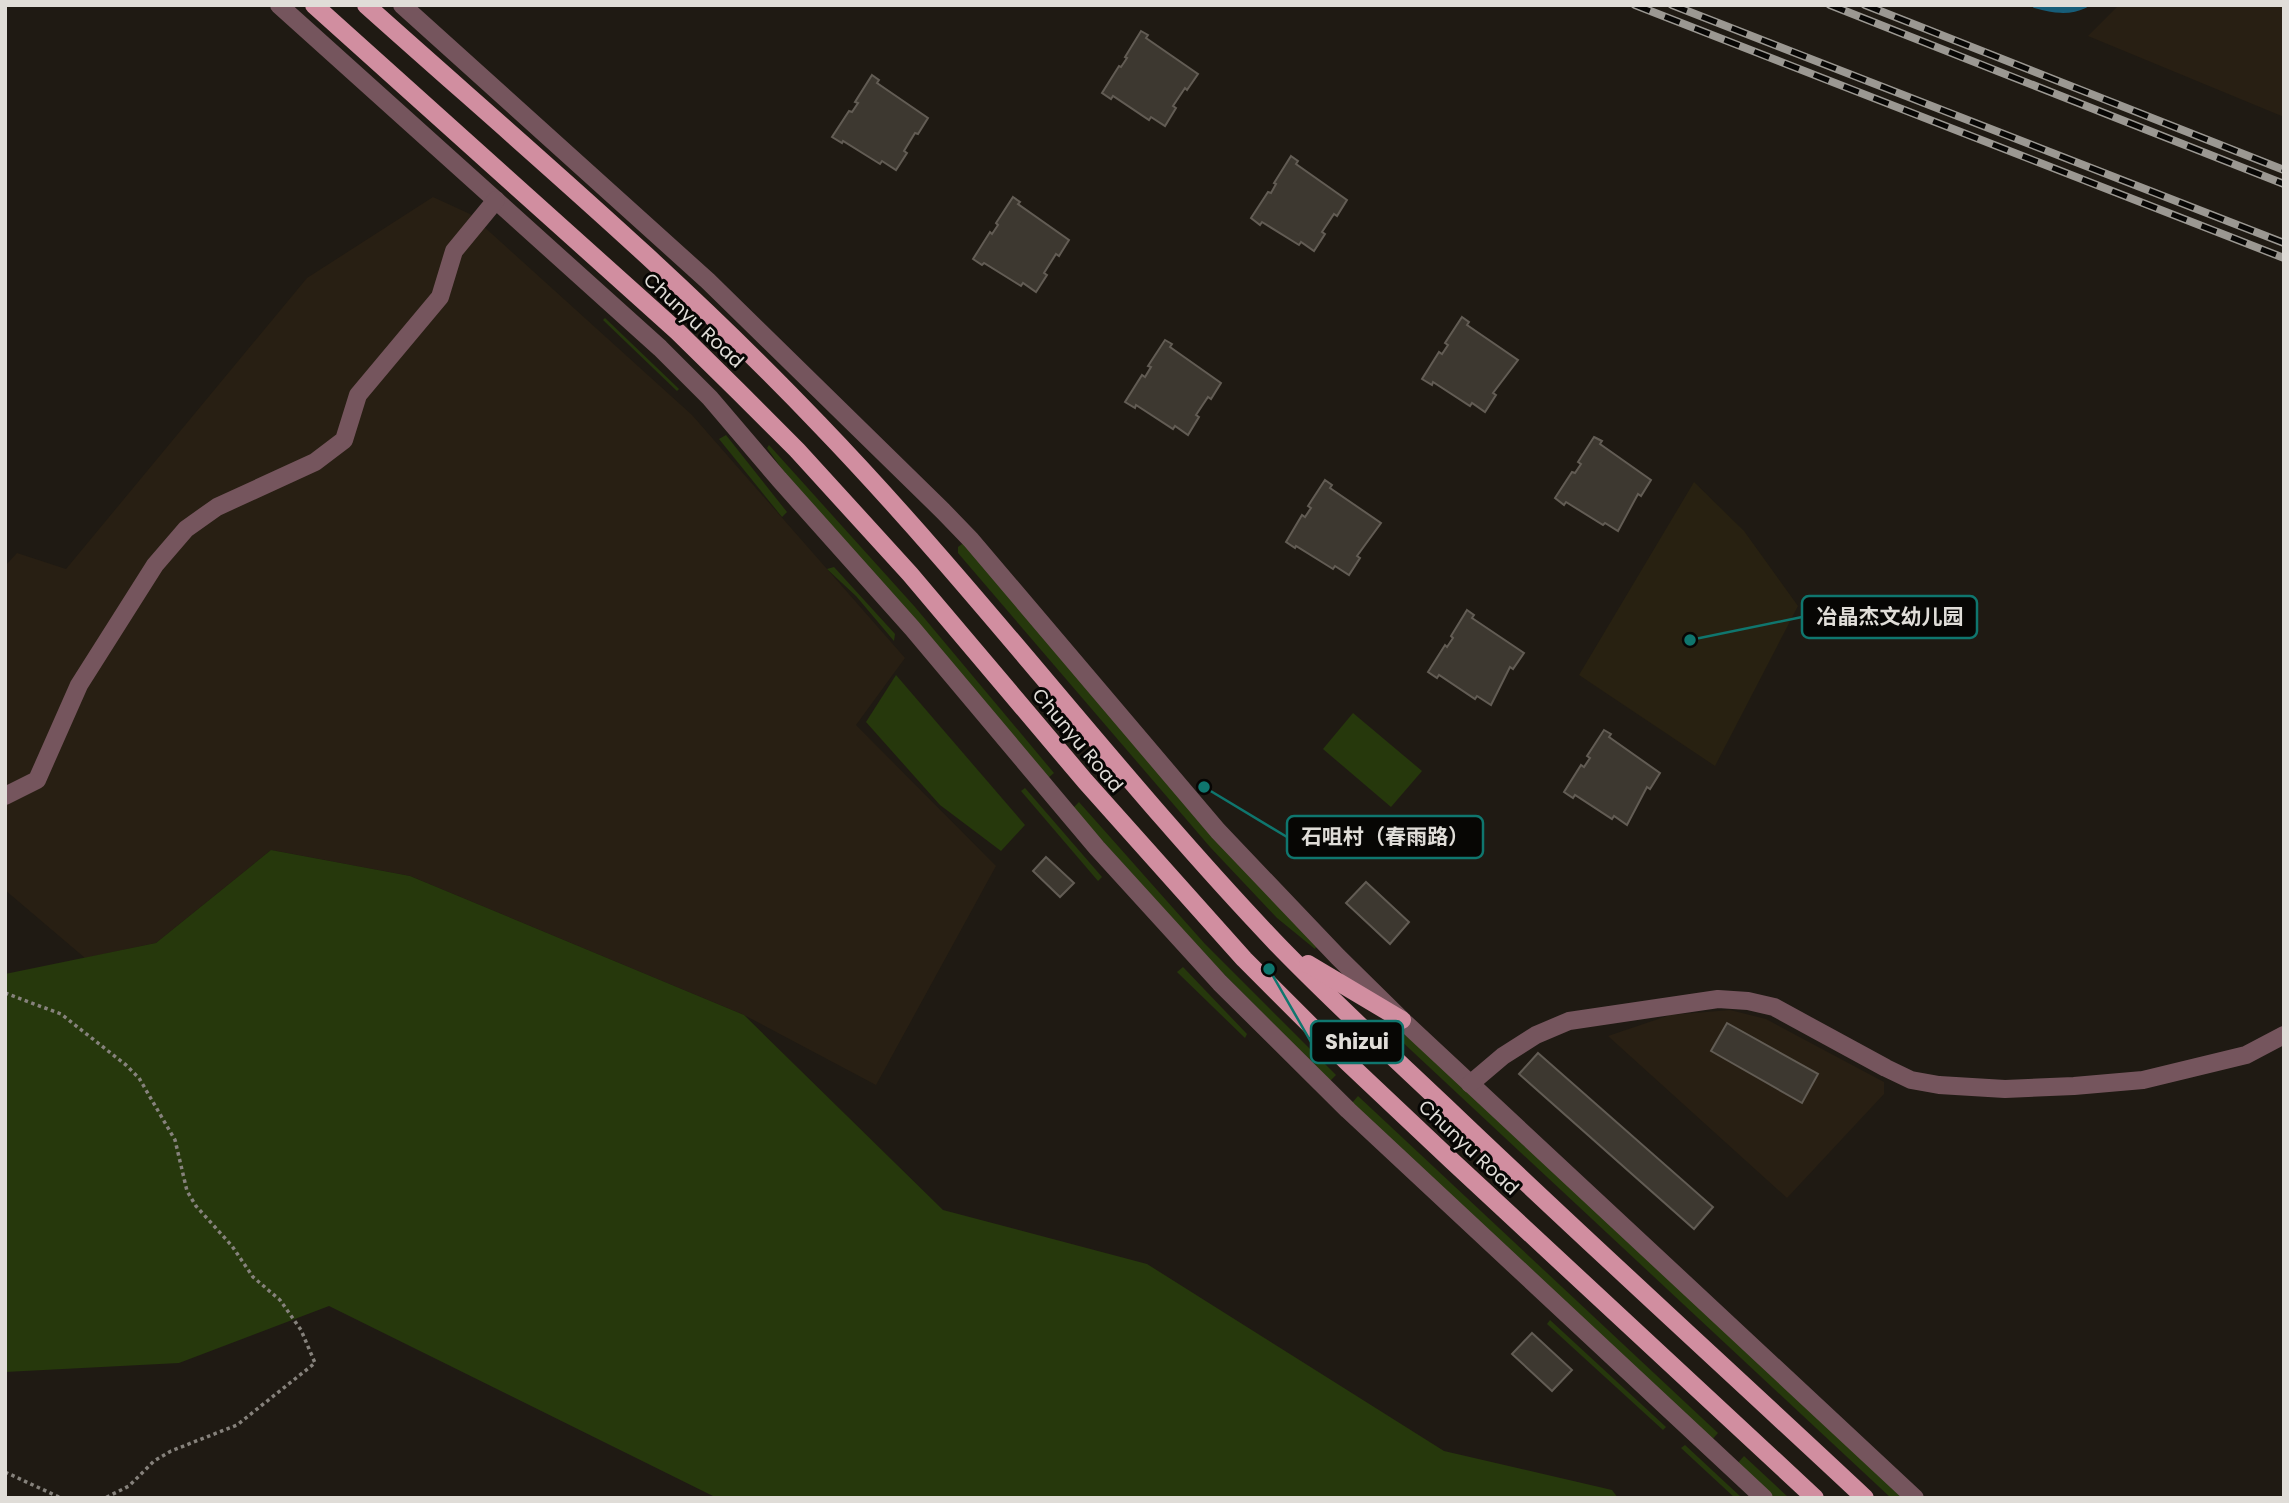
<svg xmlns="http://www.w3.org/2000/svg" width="2289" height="1503" viewBox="0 0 2289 1503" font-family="Poppins,'Noto Sans SC',sans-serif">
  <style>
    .built { fill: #281f13 }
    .education { fill: #282111 }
    .green { fill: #26380c }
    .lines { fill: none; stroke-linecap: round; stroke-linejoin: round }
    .stream { stroke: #175d78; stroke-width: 6 }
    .building { fill: #3d3830; stroke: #625c54; stroke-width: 2 }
    .path { stroke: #86827c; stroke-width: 3.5; stroke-dasharray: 3.5 3.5; stroke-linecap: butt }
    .minor { stroke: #75555d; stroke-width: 18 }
    .primary { stroke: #d18ea0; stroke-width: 18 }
    .rail-casing { stroke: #9b9892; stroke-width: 8 }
    .rail { stroke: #070604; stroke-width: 5; stroke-dasharray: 16; stroke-linecap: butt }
    .labels { text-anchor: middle; stroke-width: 6; stroke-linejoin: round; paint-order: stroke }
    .street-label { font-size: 19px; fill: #e0ddd8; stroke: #070604 }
    .leader { fill: none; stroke: #0f766e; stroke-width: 2.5 }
    .callout-dot { fill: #0f766e; stroke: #070604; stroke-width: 2.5 }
    .callout { fill: #070604; stroke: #0f766e; stroke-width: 2.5 }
    .callout-label { font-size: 21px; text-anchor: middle; font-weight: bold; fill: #e0ddd8 }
  </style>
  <rect width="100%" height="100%" fill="#1f1a13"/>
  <g class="built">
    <polygon points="2119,5 2284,5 2284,117 2088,36"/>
    <polygon points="433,197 470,214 692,415 905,658 856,725 996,866 876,1085 744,1015 410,876 271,850 156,943 85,958 5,890 5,566 17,553 66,569 307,278"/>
    <polygon points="1730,1010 1766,1019 1884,1082 1884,1094 1787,1198 1608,1036 1670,1015"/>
  </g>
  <polygon class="education" points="1694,482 1744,531 1798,606 1715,766 1579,675"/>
  <g class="green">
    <polygon points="605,318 679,389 677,391 603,320"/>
    <polygon points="726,435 787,512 782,517 719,439"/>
    <polygon points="769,445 915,607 1054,773 1047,779 792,483 767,448"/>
    <polygon points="962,544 967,545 1317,945 1315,949 1277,918 1210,847 958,553 958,547"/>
    <polygon points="834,567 895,634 894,641 856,596 827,569"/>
    <polygon points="896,675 1025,825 1001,851 940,805 866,722"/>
    <polygon points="1353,713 1422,771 1391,807 1323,749"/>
    <polygon points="1025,788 1102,877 1098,881 1021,791"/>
    <polygon points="1079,802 1205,944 1336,1075 1330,1081 1200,950 1073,808"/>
    <polygon points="271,850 410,876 744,1015 943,1210 1147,1264 1444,1451 1612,1490 1618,1498 717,1498 329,1306 179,1363 5,1372 5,974 156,943"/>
    <polygon points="1183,967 1247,1034 1245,1038 1177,972"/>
    <polygon points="1383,1021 1417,1043 1907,1498 1891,1498 1382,1023"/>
    <polygon points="1358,1096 1718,1433 1711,1441 1351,1104"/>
    <polygon points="1550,1320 1666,1427 1663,1430 1547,1324"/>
    <polygon points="1685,1445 1742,1498 1735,1498 1681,1448"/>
    <polygon points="1744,1456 1789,1498 1771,1498 1736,1465"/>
  </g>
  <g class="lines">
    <path class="stream" d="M2035,5C2053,10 2068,13 2085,5"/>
  </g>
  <g class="building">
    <polygon points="1141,31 1148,35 1146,38 1198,74 1187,90 1185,88 1173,106 1176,108 1165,126 1151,117 1149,120 1113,96 1111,99 1102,93 1119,66 1121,67 1127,58 1125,57"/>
    <polygon points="872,75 879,80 877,83 928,118 918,134 915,133 904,151 907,153 896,170 882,161 880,164 843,141 842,143 832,137 849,111 852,112 858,103 855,102"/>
    <polygon points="1291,156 1298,161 1296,164 1347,200 1337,216 1334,214 1322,232 1325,234 1314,251 1301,242 1299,245 1262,222 1260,225 1251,218 1268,192 1271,193 1276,184 1274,183"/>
    <polygon points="1013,197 1020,202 1018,204 1069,240 1059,256 1056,254 1044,273 1047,275 1036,292 1023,283 1021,286 984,263 982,265 973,259 990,232 992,234 998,225 996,223"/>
    <polygon points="1462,317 1469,322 1467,325 1518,360 1493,393 1496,395 1485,412 1472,403 1470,406 1433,382 1432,385 1422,379 1439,352 1442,354 1448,345 1445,343"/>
    <polygon points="1165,340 1172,344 1170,347 1221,383 1211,399 1208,397 1196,415 1199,417 1188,435 1175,426 1173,429 1136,405 1135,408 1125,402 1142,375 1145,377 1151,367 1148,366"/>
    <polygon points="1594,437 1602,441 1600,444 1651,480 1641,496 1638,494 1618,531 1605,523 1603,525 1566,502 1564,505 1555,498 1572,472 1575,473 1581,464 1578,462"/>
    <polygon points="1325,480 1332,485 1330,488 1381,523 1357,556 1360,558 1349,575 1335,566 1333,569 1296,546 1295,548 1286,542 1302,515 1305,517 1311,508 1308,506"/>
    <polygon points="1467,610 1474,615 1472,618 1524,653 1513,669 1510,667 1491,705 1477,696 1475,699 1439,675 1437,678 1428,672 1445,645 1447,647 1453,638 1451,636"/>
    <polygon points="1604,730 1611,734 1609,737 1660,773 1650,789 1647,787 1627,825 1614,816 1612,819 1575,795 1573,798 1564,792 1581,765 1584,767 1590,758 1587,756"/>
    <polygon points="1046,857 1074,883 1060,897 1033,871"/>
    <polygon points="1366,882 1409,922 1390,944 1346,903"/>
    <polygon points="1727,1023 1818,1074 1802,1103 1711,1051"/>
    <polygon points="1538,1053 1713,1207 1694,1229 1519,1074"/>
    <polygon points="1532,1333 1572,1370 1552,1391 1512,1354"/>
  </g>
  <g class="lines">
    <g class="path">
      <polyline points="5,993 61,1014 126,1065 139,1078 175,1140 187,1191 196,1206 232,1246 253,1277 280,1300 301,1330 315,1363 237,1425 171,1451 154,1461 129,1486 105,1498"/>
      <polyline points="5,1472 61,1498"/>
    </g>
    <g class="minor">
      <polyline points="279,5 660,348 710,398 779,479 912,628 1097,848 1220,983 1348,1110 1764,1498"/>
      <polyline points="402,5 708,281 943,511 971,540 1218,831 1338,957 1402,1020 1915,1498"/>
      <polyline points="5,796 37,780 79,685 155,565 186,529 217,507 315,462 344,440 358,395 440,297 454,251 496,200"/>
      <polyline points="1470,1084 1503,1056 1536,1035 1569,1021 1718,999 1748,1001 1774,1007 1886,1068 1911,1080 1939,1085 2005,1089 2074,1086 2143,1080 2246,1055 2284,1035"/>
    </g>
    <g class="primary">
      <polyline points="314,5 678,332 738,391 797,450 910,574 1085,781 1244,959 1345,1060 1451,1160 1815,1498"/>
      <path d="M366,5C519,142 677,275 819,424C979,590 1117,776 1276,943C1330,999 1388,1052 1445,1106C1583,1238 1725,1367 1865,1498"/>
      <polyline points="1308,964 1402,1020"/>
    </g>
    <g class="rail-casing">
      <g id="rail">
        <polyline points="1635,5 2284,258"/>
        <polyline points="1672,5 2284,243"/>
        <polyline points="1830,5 2284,184"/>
        <polyline points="1865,5 2284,170"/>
      </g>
    </g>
    <use href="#rail" class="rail"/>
  </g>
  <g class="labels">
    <g class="street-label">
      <text transform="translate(694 320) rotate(43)" y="7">Chunyu Road</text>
      <text transform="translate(1078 740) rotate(50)" y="7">Chunyu Road</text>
      <text transform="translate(1469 1147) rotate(43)" y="7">Chunyu Road</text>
    </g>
  </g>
  <path class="leader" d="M1690 640L1802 617M1204 787L1287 837M1269 969L1311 1042"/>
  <g class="callout-dot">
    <circle cx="1690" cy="640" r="7"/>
    <circle cx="1204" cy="787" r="7"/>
    <circle cx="1269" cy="969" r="7"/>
  </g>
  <g class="callout">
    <rect x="1802" y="596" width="175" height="42" rx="7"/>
    <rect x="1287" y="816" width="196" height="42" rx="7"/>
    <rect x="1311" y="1021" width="92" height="42" rx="7"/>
  </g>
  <g class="callout-label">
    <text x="1890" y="624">冶晶杰文幼儿园</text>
    <text x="1385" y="844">石咀村（春雨路）</text>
    <text x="1357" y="1049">Shizui</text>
  </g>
  <rect width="2289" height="1503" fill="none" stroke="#e0ddd8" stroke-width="14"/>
</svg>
